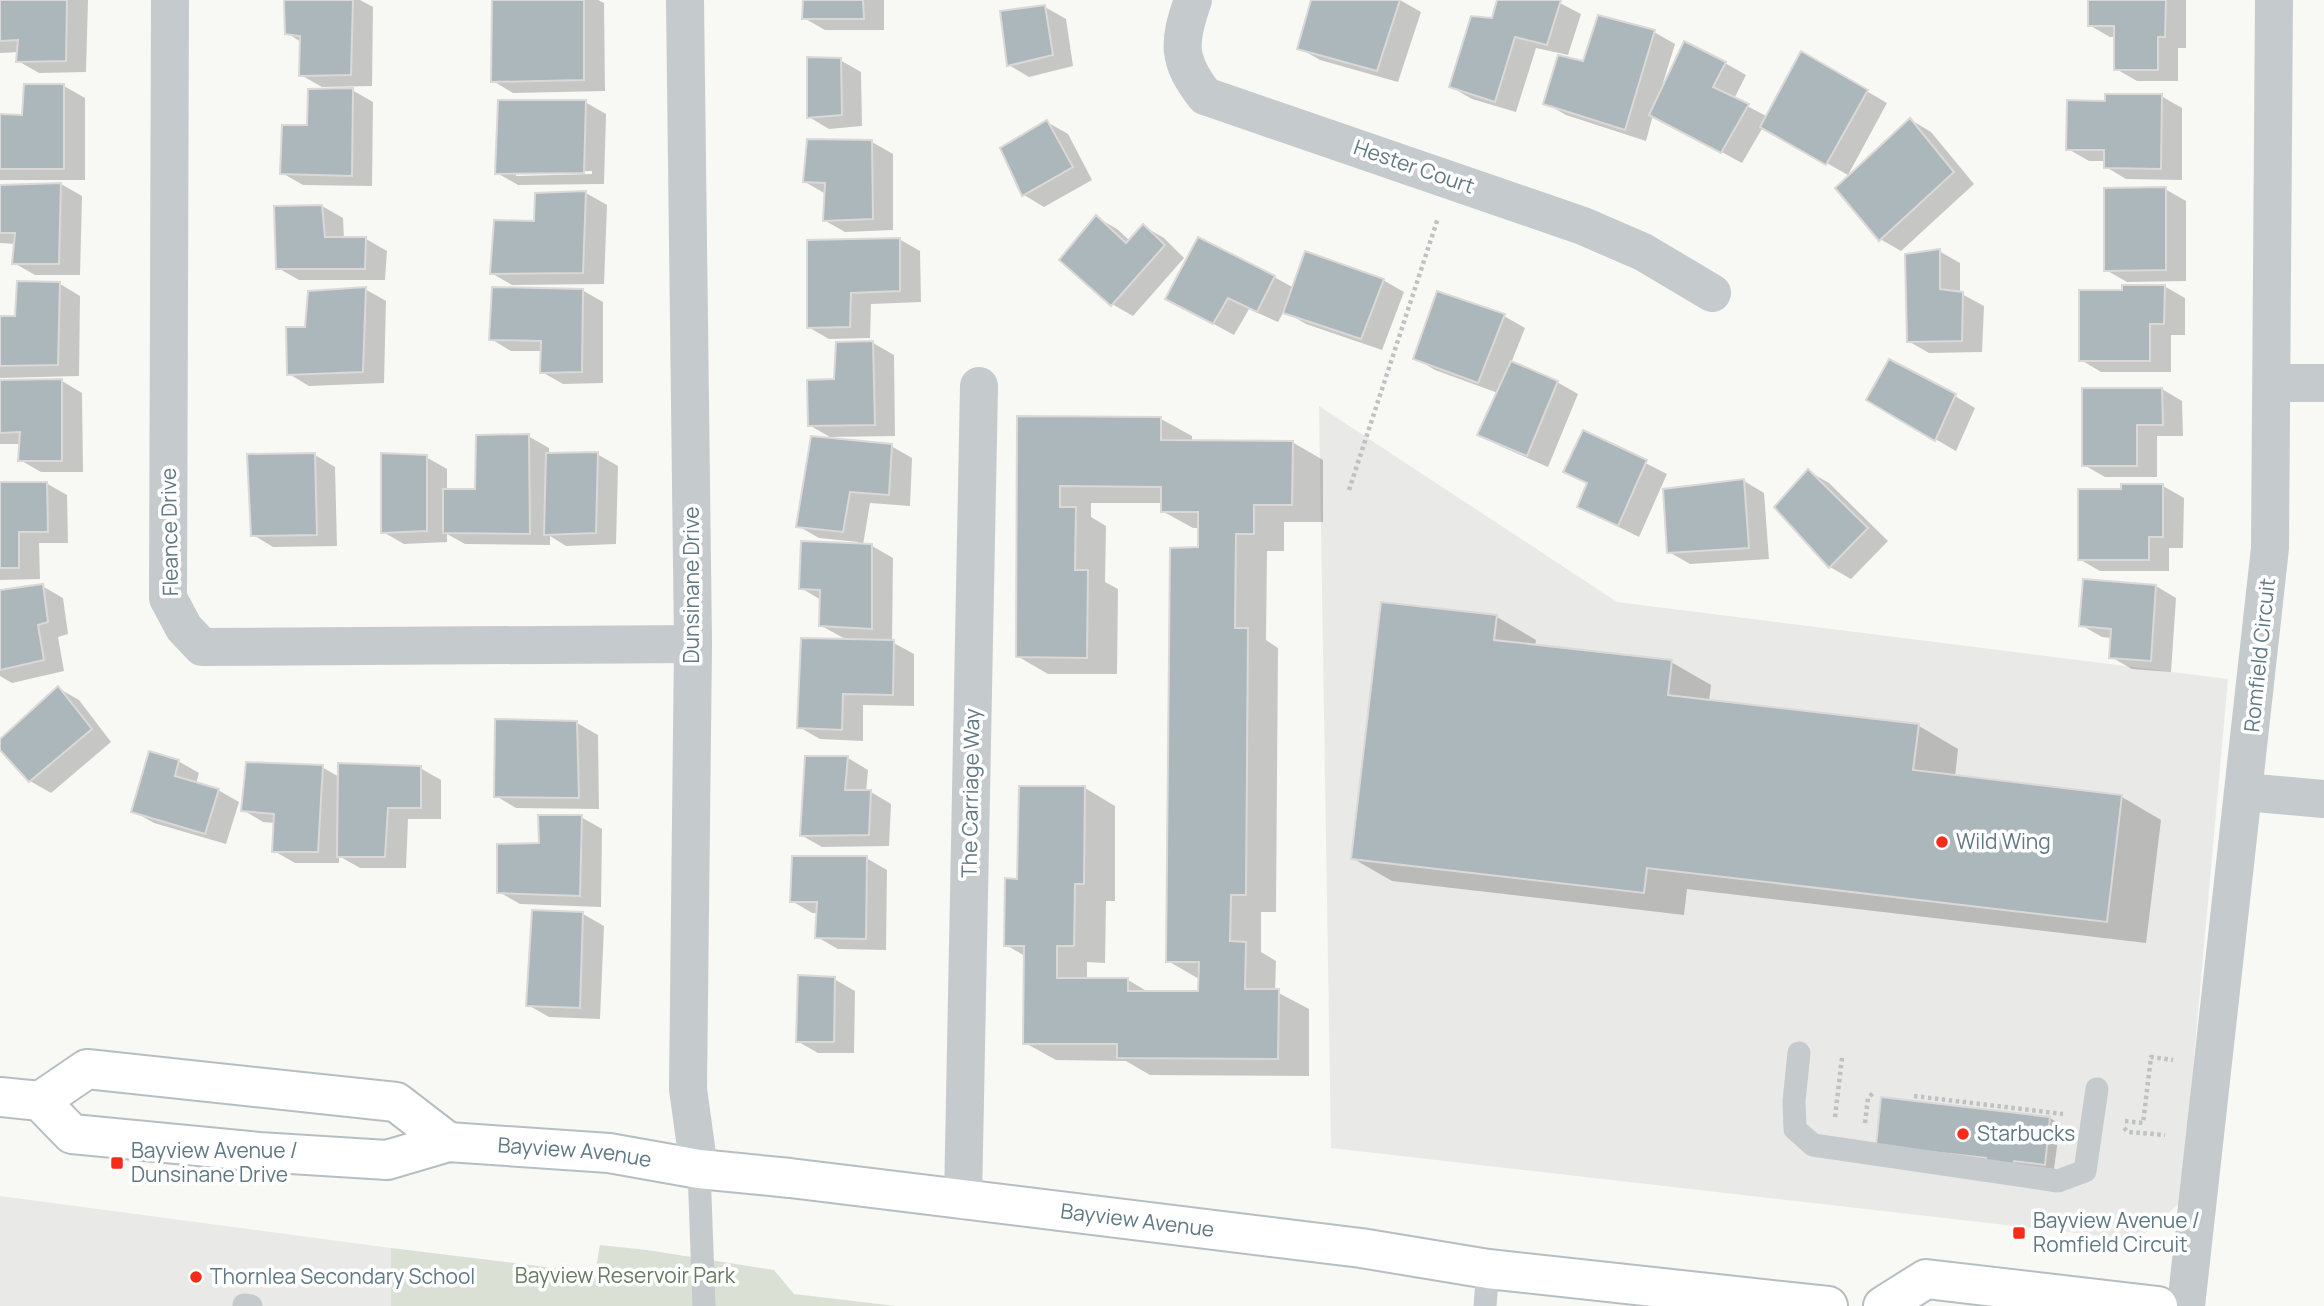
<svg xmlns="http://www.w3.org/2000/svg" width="2324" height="1306" viewBox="0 0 2324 1306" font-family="Manrope,sans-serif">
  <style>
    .built { fill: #e9e9e8 }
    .green { fill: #dbe0d5 }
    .shadow { fill: #0003; fill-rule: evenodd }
    .building { fill: #abb7bb; stroke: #dad9d7; stroke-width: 2 }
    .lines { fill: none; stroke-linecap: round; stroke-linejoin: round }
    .secondary-casing { stroke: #b7bec2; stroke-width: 42 }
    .path { stroke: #bec2c3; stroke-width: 4.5; stroke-dasharray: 3.5 3.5; stroke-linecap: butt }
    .lane { stroke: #c5cacd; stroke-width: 23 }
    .street { stroke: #c5cacd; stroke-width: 38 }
    .secondary { stroke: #fff; stroke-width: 38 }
    .poi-dot { fill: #f42c19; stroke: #fff; stroke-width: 2.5 }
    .labels { text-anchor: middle; stroke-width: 7; stroke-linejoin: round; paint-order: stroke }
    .street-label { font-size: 21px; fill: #607983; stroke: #fff }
    .poi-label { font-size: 21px; fill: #607983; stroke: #fff; text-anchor: start }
    .park-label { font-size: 21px; fill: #687a60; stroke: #fff }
  </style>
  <rect width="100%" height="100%" fill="#f8f8f5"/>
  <g class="built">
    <polygon points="1319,406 1617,602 2228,679 2181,1202 2137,1240 1331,1148"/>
    <polygon points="0,1196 391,1248 391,1306 0,1306"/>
  </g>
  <polygon class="green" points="600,1245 647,1250 774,1270 794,1294 896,1306 391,1306 391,1248 595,1273"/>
  <g class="shadow">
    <polygon points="0,0 88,0 86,72 39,73 18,61 19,52 0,53"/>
    <polygon points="286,0 360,0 373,7 372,86 322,87 301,75 301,42 287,33"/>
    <polygon points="494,0 598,0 604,3 605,91 513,93 493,81"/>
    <polygon points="804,0 884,0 884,30 825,30 804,18"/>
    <polygon points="1313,0 1400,0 1421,12 1398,82 1320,60 1299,48"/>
    <polygon points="1499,0 1554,0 1581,14 1568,55 1536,48 1516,112 1472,99 1451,87 1494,20"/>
    <polygon points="2090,0 2186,0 2186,48 2178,48 2178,81 2137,81 2116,69 2116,37 2110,37 2089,25"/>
    <polygon points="1045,7 1066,19 1073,66 1029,77 1009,65"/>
    <polygon points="1599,17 1654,32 1675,44 1662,86 1664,87 1725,63 1746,75 1734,99 1768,117 1801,53 1887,103 1848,175 1763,127 1742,163 1653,115 1646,141 1566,115 1545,103 1584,63"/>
    <polygon points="840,60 861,72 862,126 829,129 809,117"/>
    <polygon points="64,86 85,98 85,180 0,180 0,116 23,117"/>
    <polygon points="352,90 373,102 372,186 303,185 282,173 309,127"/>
    <polygon points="2161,96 2182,108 2182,180 2126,179 2106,167 2106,161 2089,161 2068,149 2107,103"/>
    <path d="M585,102L606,114L604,184L518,185L497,173ZM592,171V174L516,176V172Z"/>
    <polygon points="1911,120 1931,132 1974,184 1901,251 1880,239"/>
    <polygon points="1047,122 1068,134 1092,180 1044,207 1024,195"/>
    <polygon points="872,142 893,154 893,230 845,232 824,220 826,194 805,182"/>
    <polygon points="61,184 82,196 80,275 35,275 14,263 16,244 0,243 0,186"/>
    <polygon points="2165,189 2186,201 2186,281 2127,282 2106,270"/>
    <polygon points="586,193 607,205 604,284 512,285 491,273 536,223"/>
    <polygon points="322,206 343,218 344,239 366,239 387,251 385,280 299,280 278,268"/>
    <polygon points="1096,217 1117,229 1130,241 1143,226 1164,238 1184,258 1133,316 1112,304"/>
    <polygon points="899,239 920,251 921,302 871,304 870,338 829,339 808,327"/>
    <polygon points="1939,251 1960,263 1960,293 1984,306 1982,352 1929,353 1908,341"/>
    <polygon points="1274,277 1294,288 1383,280 1404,292 1382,350 1306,324 1284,311 1278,322 1249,309 1234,335 1188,310"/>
    <polygon points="60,284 80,296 79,376 0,378 0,318 17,318"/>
    <polygon points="2164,286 2185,298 2185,335 2171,335 2171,372 2101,372 2081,360 2124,292"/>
    <polygon points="365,289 386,301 384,383 309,386 289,374 307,329"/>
    <polygon points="582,290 603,302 603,383 563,384 542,372 543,351 511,351 491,339"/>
    <polygon points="1504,316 1525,328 1511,363 1557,382 1578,394 1548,467 1500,446 1480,435 1498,393 1435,370 1415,358"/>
    <polygon points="873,343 894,355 895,436 830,437 809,425 836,380"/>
    <polygon points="62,381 82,393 83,472 41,472 20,460 21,444 0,444 0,382"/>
    <polygon points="2162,389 2182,401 2183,436 2157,436 2157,477 2105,477 2084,465"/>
    <polygon points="1955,396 1975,408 1956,451 1868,400"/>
    <polygon points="1019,418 1161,419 1192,436 1192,441 1292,442 1323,460 1323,522 1284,522 1284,551 1267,551 1266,640 1278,648 1276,912 1261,912 1261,952 1276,961 1275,991 1309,1009 1309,1076 1150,1075 1126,1061 1056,1060 1025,1043 1025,956 1006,945 1019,881 1085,788 1115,806 1115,901 1106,901 1105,963 1087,962 1087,980 1128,980 1150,993 1200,993 1199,979 1168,961 1200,528 1193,528 1162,511 1162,503 1091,503 1091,517 1106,526 1105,582 1118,589 1117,674 1048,674 1017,656"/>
    <polygon points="1584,432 1667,474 1639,537 1579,507 1588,484 1565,471"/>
    <polygon points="528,436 549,448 549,455 597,454 618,466 616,544 566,546 550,536 550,545 465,544 447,534 447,542 404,544 383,532 426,457 447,469 447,491 477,490"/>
    <polygon points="891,446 912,458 910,506 870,503 863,545 872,546 893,558 892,642 914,654 914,706 863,705 863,741 820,739 799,727 847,640 820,625 821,600 801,588 858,545 858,542 819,538 798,526"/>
    <polygon points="315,455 335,467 337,546 273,547 253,535"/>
    <polygon points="1808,471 1829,483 1888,541 1851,579 1830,567 1777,507"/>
    <polygon points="1744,481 1764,493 1769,559 1690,564 1669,552"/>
    <polygon points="46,483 67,495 68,543 39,543 40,579 0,580 0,484"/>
    <polygon points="2163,486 2184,498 2183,548 2169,548 2169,571 2100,571 2079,559 2122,491"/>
    <polygon points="42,586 63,598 68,634 58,637 64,671 12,683 0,676 0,592"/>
    <polygon points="2156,586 2176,598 2171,672 2132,669 2111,657 2112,638 2102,637 2081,625"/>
    <polygon points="1497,617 1536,640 1535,646 1671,662 1711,685 1709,701 1919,726 1958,749 1955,777 2122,797 2161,820 2146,943 1687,889 1684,915 1392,881 1352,858"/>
    <polygon points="58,688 79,700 111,742 51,793 30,781 0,747 0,741"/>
    <polygon points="577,723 598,735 599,809 516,808 496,796"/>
    <polygon points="848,758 868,770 866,792 871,792 891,804 889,846 822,847 801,835"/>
    <polygon points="178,761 199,773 196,784 218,790 239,802 226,844 154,823 133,811"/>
    <polygon points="322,767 339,777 420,768 441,780 441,819 408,819 406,868 360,868 339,856 339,863 295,863 274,851 275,823 263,822 243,810"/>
    <polygon points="581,817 602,829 601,907 520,904 499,892 540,845"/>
    <polygon points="866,858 887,870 886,950 838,949 817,937 818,913 812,913 792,901"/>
    <polygon points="534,911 583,914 604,926 600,1019 549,1017 528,1005"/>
    <polygon points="834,979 855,991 854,1053 818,1053 797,1041"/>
    <polygon points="2050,1118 2060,1124 2054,1169 1887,1151"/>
  </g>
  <g class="building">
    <polygon points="0,0 67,0 66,61 16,62 18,40 0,41"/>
    <polygon points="284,0 353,0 351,75 299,76 300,36 285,34"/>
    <polygon points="492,0 584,0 584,80 491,82"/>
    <polygon points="803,0 863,0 864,19 802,19"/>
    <polygon points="1311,0 1400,0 1377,71 1297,49"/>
    <polygon points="1497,0 1561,0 1547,45 1515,37 1495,102 1449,87 1471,16 1492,18"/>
    <polygon points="2088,0 2166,0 2165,37 2158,37 2158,70 2114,70 2114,26 2088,26"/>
    <polygon points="1045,5 1053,55 1007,66 1000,11"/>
    <polygon points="1598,15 1655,30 1625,130 1543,104 1558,55 1583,61"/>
    <polygon points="1684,41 1726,62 1713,87 1749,104 1721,153 1649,115"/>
    <polygon points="1801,51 1868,90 1826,165 1760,127"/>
    <polygon points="807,57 841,58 842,115 807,118"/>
    <polygon points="24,84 64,84 64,169 0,169 0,114 22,115"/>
    <polygon points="353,88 352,176 280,174 282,125 307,125 308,89"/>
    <polygon points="2105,94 2162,94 2161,169 2104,168 2104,150 2066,150 2067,100 2105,101"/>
    <polygon points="498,100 586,100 584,173 495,174"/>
    <polygon points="1910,118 1954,172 1879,241 1835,188"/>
    <polygon points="1047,120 1073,167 1022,196 1000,148"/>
    <polygon points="807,139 872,140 873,219 823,221 825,183 803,182"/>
    <polygon points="61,183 59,264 12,264 15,233 0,233 0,185"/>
    <polygon points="2166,187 2166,270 2104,271 2104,188"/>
    <polygon points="586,191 583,273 490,274 494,220 534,221 535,193"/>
    <polygon points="322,205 325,237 366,237 365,269 276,269 274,206"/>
    <polygon points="1096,215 1126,243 1143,224 1165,245 1111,306 1059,260"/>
    <polygon points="1198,237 1275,276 1257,312 1228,298 1213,324 1165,299"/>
    <polygon points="900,238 900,291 851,293 850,327 807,328 807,240"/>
    <polygon points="1940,249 1940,289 1963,292 1962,341 1907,342 1905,254"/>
    <polygon points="1305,251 1384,279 1361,339 1283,313"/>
    <polygon points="17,281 60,282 58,365 0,366 0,316 15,316"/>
    <polygon points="2122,285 2165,285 2164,324 2150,324 2150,361 2079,361 2079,290 2122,290"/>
    <polygon points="366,287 363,372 287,375 286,327 305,327 308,291"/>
    <polygon points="492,287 583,289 582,372 540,373 541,341 489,340"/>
    <polygon points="1437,291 1505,314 1478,383 1413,359"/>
    <polygon points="873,341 875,425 808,426 807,380 834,379 836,342"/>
    <polygon points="1889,359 1956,394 1935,441 1866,400"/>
    <polygon points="1511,361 1558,381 1527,456 1477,435"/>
    <polygon points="62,379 62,461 18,461 20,432 0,433 0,380"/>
    <polygon points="2082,388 2162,388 2163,425 2137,425 2137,466 2082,466"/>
    <polygon points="1017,416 1161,417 1161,440 1293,441 1292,505 1254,505 1254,534 1236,534 1235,628 1248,628 1246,895 1231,895 1230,941 1246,942 1245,989 1279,989 1278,1059 1117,1058 1117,1044 1023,1044 1024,946 1004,946 1005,878 1017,879 1019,786 1085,786 1084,884 1075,884 1074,946 1057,946 1057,978 1128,978 1128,991 1198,991 1199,962 1166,962 1170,548 1198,547 1198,512 1161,512 1161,487 1060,486 1060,507 1076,507 1075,570 1088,570 1087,658 1016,657"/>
    <polygon points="1583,430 1647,460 1618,526 1577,507 1587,483 1563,472"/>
    <polygon points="529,434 530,534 443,533 443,489 475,489 476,435"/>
    <polygon points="811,436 892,444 889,495 850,492 843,532 796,527"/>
    <polygon points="598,452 596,533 544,535 546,453"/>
    <polygon points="315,453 317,535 251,536 247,454"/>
    <polygon points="381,453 427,455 427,531 381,533"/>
    <polygon points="1808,469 1868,528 1829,568 1774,507"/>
    <polygon points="1744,479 1749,548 1667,553 1663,489"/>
    <polygon points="0,482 47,482 48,532 19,532 19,568 0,568"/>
    <polygon points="2121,484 2163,484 2163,537 2149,537 2149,560 2078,560 2078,489 2121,489"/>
    <polygon points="801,541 872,544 872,629 819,626 820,590 799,589"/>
    <polygon points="2083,579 2156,585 2151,661 2109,658 2111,629 2079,626"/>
    <polygon points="43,584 48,622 38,625 44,660 0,670 0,590"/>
    <polygon points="1381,602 1497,615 1494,640 1672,660 1668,695 1919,724 1913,770 2122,795 2107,922 1647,868 1644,893 1351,859"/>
    <polygon points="801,638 894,640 893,695 843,694 842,730 797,728"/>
    <polygon points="58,686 92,729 29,782 0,750 0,739"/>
    <polygon points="495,719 577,721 579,798 494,797"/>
    <polygon points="149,751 179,760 175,776 219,789 205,834 131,812"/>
    <polygon points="805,756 848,756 845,790 871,790 869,835 800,836"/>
    <polygon points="246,762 323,765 318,852 272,852 274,814 241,811"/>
    <polygon points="338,763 421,766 421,808 388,808 385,857 337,857"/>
    <polygon points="538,815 582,815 580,896 497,893 497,844 539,843"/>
    <polygon points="792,856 867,856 866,939 815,938 817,902 790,902"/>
    <polygon points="532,910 583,912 580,1008 526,1006"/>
    <polygon points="798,975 835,977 834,1042 796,1042"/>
    <polygon points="1881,1097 2050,1117 2045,1165 2014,1161 2013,1169 1985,1166 1986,1158 1876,1146"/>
  </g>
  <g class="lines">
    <g class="secondary-casing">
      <g id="secondary">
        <path id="s1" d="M0,1097L40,1101L72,1134L259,1152L387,1160L448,1142L609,1153L699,1169L790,1178L1361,1248L1488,1269L1828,1306"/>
        <polyline points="40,1101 87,1069 396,1102 448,1142"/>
        <polyline points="1883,1306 1926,1279 2158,1306"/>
      </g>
    </g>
    <g class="path">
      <polyline points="1349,490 1438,218"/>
      <polyline points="1914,1096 2063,1114"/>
      <polyline points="1835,1117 1842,1058"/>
      <polyline points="2125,1121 2143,1123 2151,1057 2173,1060"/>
      <polyline points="1865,1123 1868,1098 1874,1092"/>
      <polyline points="2124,1128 2128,1132 2165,1135"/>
    </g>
    <g class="lane">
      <polyline points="1799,1053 1794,1101 1795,1129 1813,1145 2058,1181 2085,1171 2097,1089"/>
      <polyline points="699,1169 704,1306"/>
      <polyline points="244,1305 251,1306"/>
      <polyline points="1485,1306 1488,1269"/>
    </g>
    <g class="street">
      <polyline points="170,0 168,598 184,628 202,647 693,644"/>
      <polyline points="685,0 693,644 688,1089 699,1169"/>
      <path d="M1193,0C1178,43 1177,60 1205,96L1583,226L1643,252L1712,293"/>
      <polyline points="2273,383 2324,383"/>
      <polyline points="2245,792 2324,799"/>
      <polyline points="963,1200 979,386"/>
      <polyline points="2186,1306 2270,548 2274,0"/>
    </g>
    <use href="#secondary" class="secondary"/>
  </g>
  <g class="poi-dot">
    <circle cx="1942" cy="842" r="7"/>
    <circle cx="1963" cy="1134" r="7"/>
    <rect x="110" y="1156" width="14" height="14" rx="3.5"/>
    <rect x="2012" y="1226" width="14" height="14" rx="3.5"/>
    <circle cx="196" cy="1277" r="7"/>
  </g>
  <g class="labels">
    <g class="street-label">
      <text transform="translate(1414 167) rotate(19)" y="7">Hester Court</text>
      <text transform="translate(170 532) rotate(-91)" y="7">Fleance Drive</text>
      <text transform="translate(692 585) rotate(-90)" y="7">Dunsinane Drive</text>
      <text transform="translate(2260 655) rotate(-84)" y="7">Romfield Circuit</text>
      <text transform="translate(971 793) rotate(-89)" y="7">The Carriage Way</text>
      <text dy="7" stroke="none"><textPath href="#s1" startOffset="593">Bayview Avenue</textPath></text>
      <text dy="7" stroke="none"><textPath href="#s1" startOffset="1160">Bayview Avenue</textPath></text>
    </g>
    <g class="poi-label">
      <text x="1956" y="849">Wild Wing</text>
      <text x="1977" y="1141">Starbucks</text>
      <text x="131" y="1158">Bayview Avenue /<tspan x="131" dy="24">Dunsinane Drive</tspan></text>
      <text x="2033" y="1228">Bayview Avenue /<tspan x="2033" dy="24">Romfield Circuit</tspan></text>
      <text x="210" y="1284">Thornlea Secondary School</text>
    </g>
    <g class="park-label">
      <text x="625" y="1283">Bayview Reservoir Park</text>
    </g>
  </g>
</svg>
